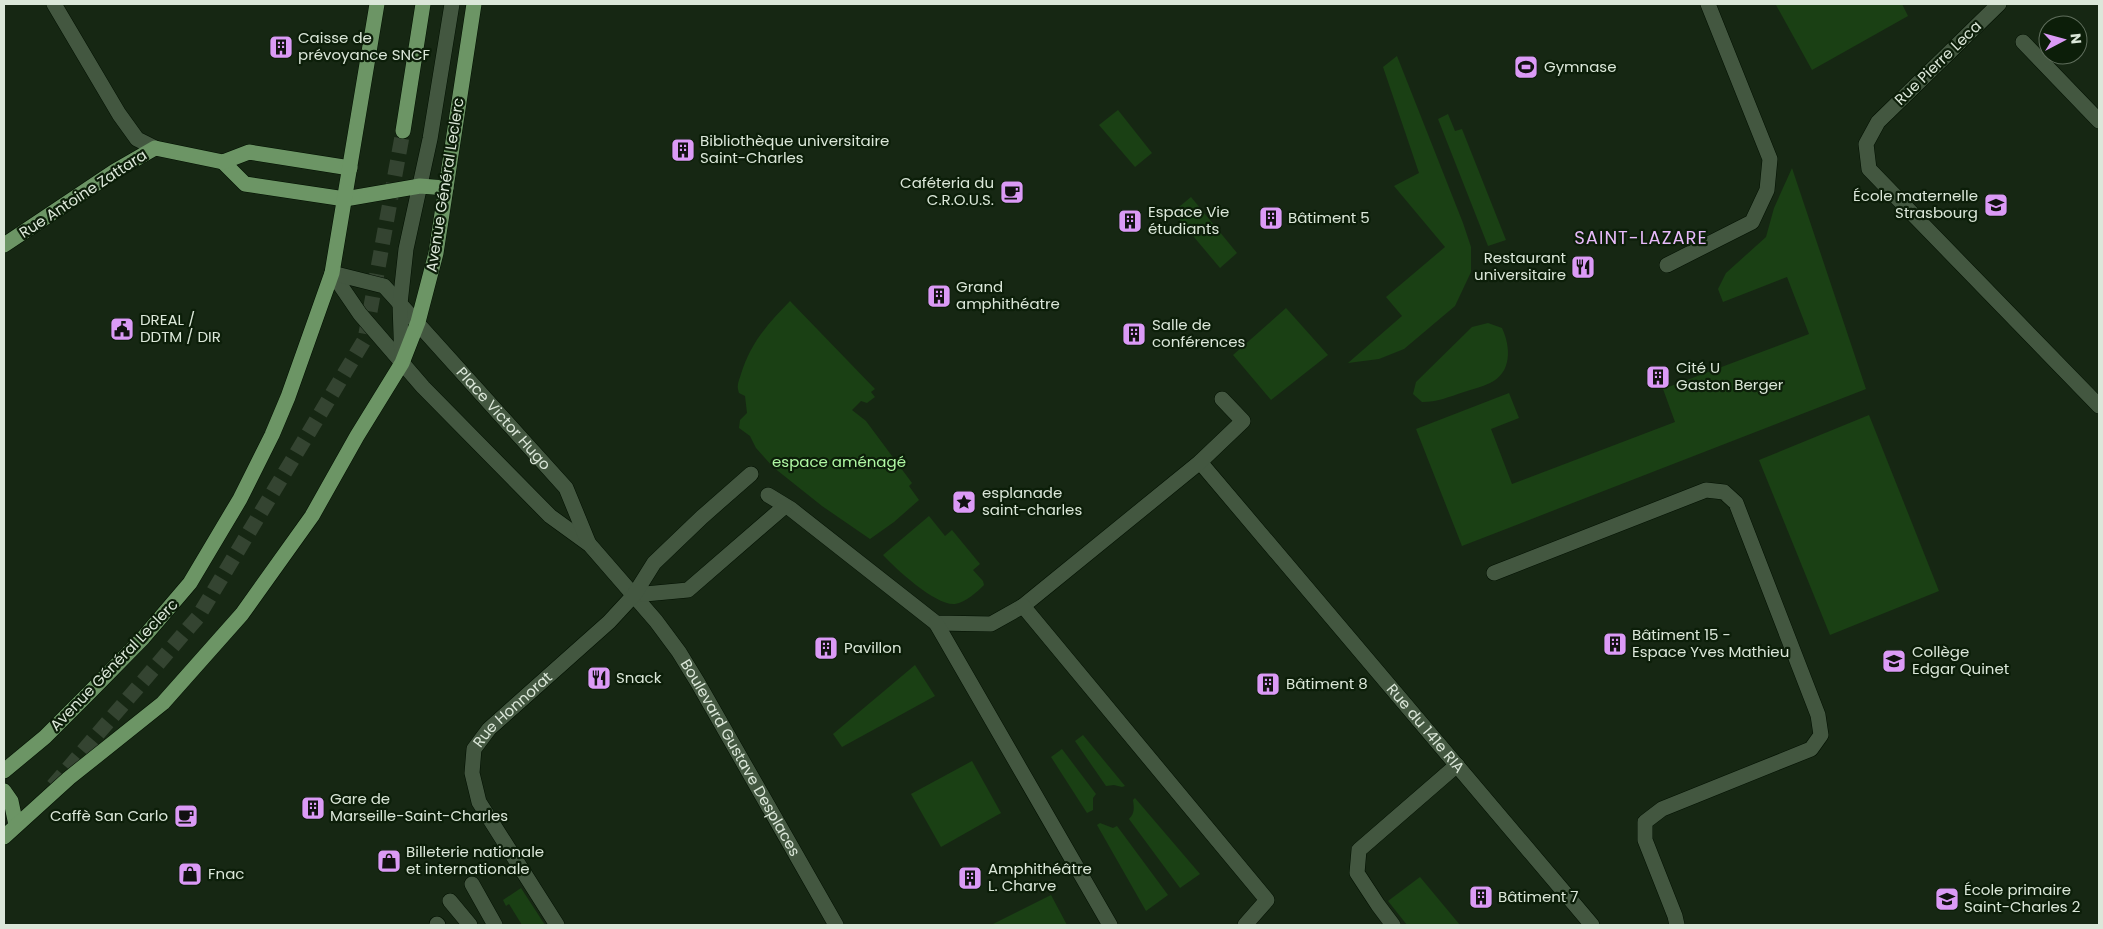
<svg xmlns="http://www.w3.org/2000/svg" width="2103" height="929" viewBox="0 0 2103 929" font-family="Poppins,sans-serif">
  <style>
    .green { fill: #1a4014 }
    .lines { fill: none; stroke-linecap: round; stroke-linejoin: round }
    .major-tunnel { stroke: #344431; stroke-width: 15; stroke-dasharray: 15 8; stroke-linecap: butt }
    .minor-casing { stroke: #021001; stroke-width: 16 }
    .major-casing { stroke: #021001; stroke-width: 16 }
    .minor { stroke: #435740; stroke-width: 15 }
    .major { stroke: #6c9565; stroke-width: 15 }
    .labels { text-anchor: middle; stroke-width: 4.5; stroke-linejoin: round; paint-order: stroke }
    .poi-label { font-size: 15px; fill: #dbe7d9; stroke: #0c1e09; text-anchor: start }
    .street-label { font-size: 15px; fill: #dbe7d9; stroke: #0c1e09 }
    .park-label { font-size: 15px; fill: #aff8a3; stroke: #0c1e09 }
    .quarter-label { font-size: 18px; letter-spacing: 1px; fill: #e7bafa; stroke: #0c1e09 }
  </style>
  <rect width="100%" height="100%" fill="#162713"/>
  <g class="green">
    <polygon points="1778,4 1902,4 1908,16 1812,70 1776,5"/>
    <polygon points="1397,56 1463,223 1471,247 1471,272 1455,306 1404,349 1379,359 1348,363 1402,316 1386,297 1445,247 1394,186 1419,173 1383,67"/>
    <polygon points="1118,110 1152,153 1135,167 1099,125"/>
    <polygon points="1448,114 1455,131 1462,129 1506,240 1488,246 1438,119"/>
    <polygon points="1792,168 1866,389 1462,546 1416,429 1509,393 1519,418 1491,429 1512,484 1675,422 1663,389 1809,334 1787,277 1723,302 1718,289 1726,273 1766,237 1774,208"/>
    <polygon points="1191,197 1237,253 1220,268 1173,212"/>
    <path d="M790,301L875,389L871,392L875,397L867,403L861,401L852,410L866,421L912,483L909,486L919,500L894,522L870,539L822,506L773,467L756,448L750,436L739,428L740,420L747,413L745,396L739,393C736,385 739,381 741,374C751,342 767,325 790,301Z"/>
    <polygon points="1286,308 1328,355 1271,400 1233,355"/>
    <path d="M1488,323L1502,328C1511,347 1512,373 1490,383C1482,387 1472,389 1464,392C1449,397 1437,402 1422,402L1413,394L1416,382L1472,327Z"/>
    <polygon points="1869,415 1939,591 1830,635 1759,460"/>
    <path d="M929,516L945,536L952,530L980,564L973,570L983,581L984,585C977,592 966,602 955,604C936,606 896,569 883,555Z"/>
    <polygon points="915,665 935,696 842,747 833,734"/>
    <polygon points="1083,735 1125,786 1122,787 1114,785 1106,786 1075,741"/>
    <polygon points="1062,749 1096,794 1093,798 1093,810 1087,813 1051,757"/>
    <polygon points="972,761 1001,813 941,847 911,794"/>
    <path d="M1135,798L1200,874L1180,888L1129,819C1135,813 1134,808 1133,800Z"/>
    <polygon points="1100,823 1113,828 1117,826 1168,895 1146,911 1097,825"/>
    <polygon points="1420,877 1460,925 1407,925 1388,901"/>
    <polygon points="521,888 545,925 522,925 509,904 506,906 503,900"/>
    <polygon points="1051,895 1067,925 991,925"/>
  </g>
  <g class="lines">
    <polyline class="major-tunnel" points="53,786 198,617 365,339 403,131"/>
    <g class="minor-casing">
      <g id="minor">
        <polyline points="54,4 119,114 137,139 155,148"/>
        <polyline points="1999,4 1878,122 1866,144 1869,169 2099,406"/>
        <polyline points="2023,42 2099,121"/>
        <polyline points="1667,265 1752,222 1767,190 1770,159 1708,4"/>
        <path id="s1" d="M332,273L360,314L423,387L550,516L590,545L656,621L679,652L698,683L836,925"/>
        <path id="s2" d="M332,273L384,286L566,488L589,544"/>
        <polyline points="402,363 400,304 406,249 430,139 452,4"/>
        <path id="s3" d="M1200,462L1592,925"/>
        <polyline points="768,495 791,509 936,623 991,624 1023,606 1200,462 1243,421 1222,399"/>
        <polyline points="1494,573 1706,490 1724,492 1736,503 1818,715 1821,735 1811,749 1662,809 1645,822 1645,840 1675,916 1677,925"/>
        <polyline points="634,595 688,590 785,506"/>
        <polyline points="1023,606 1267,900 1245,925"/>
        <polyline points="936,623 1110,925"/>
        <polyline points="472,884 495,925"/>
        <polyline points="450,901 470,925"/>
        <polyline points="437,924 438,925"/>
        <path id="s4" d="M557,925L479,802L472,773L474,749L489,729L609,622L634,595L654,563L702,517L751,474"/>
        <polyline points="1393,925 1378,905 1357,873 1359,850 1457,765"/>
      </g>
    </g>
    <g class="major-casing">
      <g id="major">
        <polyline points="403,131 423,4"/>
        <polyline points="223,162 245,184 345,199 420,186 446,188"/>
        <polyline points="4,245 115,171 155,148 223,162 249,152 350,168"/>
        <polyline points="4,771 45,737 90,692 143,638 190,583 240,499 272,435 288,397 332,273 377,4"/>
        <polyline points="4,791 11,801 16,825"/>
        <polyline points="4,837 69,778 163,703 242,614 312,516 357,436 402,363 418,322 436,253 474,4"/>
      </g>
    </g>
    <use href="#minor" class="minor"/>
    <use href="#major" class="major"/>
  </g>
  <defs>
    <g id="building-square" transform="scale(1.25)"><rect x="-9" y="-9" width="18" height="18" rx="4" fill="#db9af6" stroke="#0c1e09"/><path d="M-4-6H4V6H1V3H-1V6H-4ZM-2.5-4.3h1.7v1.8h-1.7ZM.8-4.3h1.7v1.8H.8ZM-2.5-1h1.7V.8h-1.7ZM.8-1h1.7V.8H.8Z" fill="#111"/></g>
    <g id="stadium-square" transform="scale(1.25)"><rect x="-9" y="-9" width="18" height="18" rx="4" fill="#db9af6" stroke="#0c1e09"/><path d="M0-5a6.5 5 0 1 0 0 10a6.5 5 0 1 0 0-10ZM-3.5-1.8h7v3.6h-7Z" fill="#111"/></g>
    <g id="cafe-square" transform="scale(1.25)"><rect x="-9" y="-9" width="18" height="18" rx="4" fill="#db9af6" stroke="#0c1e09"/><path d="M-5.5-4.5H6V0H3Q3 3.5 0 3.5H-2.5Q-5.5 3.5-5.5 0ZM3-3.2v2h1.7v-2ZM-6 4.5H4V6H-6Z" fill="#111"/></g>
    <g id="school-square" transform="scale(1.25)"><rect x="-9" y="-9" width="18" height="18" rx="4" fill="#db9af6" stroke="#0c1e09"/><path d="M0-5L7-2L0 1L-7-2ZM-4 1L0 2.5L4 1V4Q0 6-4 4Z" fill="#111"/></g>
    <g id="restaurant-square" transform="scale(1.25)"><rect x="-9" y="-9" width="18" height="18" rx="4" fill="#db9af6" stroke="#0c1e09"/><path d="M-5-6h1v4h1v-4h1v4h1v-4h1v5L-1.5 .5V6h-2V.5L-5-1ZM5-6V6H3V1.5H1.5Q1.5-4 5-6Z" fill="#111"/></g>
    <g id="civic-square" transform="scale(1.25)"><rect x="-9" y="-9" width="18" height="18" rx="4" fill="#db9af6" stroke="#0c1e09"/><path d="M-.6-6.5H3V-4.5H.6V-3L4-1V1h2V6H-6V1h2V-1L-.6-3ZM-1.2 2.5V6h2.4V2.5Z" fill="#111"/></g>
    <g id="sight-square" transform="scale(1.25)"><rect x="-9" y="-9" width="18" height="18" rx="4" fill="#db9af6" stroke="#0c1e09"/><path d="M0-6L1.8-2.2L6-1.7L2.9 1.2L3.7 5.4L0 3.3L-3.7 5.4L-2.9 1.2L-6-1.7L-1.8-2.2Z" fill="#111"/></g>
    <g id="shop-square" transform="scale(1.25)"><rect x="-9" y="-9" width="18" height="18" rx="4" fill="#db9af6" stroke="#0c1e09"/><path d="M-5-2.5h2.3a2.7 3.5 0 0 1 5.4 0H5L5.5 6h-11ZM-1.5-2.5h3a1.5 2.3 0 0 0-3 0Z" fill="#111"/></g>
  </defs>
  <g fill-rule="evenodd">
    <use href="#building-square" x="281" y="47"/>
    <use href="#stadium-square" x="1526" y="67"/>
    <use href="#building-square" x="683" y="150"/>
    <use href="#cafe-square" x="1012" y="192"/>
    <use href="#school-square" x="1996" y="205"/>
    <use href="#building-square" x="1271" y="218"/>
    <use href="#building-square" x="1130" y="221"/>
    <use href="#restaurant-square" x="1583" y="267"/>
    <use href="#building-square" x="939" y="296"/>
    <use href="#civic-square" x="122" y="329"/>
    <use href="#building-square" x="1134" y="334"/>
    <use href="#building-square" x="1658" y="377"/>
    <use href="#sight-square" x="964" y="502"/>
    <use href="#building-square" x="1615" y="644"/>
    <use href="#building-square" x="826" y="648"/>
    <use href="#school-square" x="1894" y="661"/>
    <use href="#restaurant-square" x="599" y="678"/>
    <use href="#building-square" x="1268" y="684"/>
    <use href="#building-square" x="313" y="808"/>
    <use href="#cafe-square" x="186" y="816"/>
    <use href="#shop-square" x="389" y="861"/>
    <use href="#shop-square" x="190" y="874"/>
    <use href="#building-square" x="970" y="878"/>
    <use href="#building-square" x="1481" y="897"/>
    <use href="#school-square" x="1947" y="899"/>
  </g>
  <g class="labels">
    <g class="poi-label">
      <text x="298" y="43">Caisse de<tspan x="298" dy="17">prévoyance SNCF</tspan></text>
      <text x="1544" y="72">Gymnase</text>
      <text x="700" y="146">Bibliothèque universitaire<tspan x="700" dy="17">Saint-Charles</tspan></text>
      <text x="994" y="188" text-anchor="end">Caféteria du<tspan x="994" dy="17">C.R.O.U.S.</tspan></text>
      <text x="1978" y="201" text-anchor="end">École maternelle<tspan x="1978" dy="17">Strasbourg</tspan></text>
      <text x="1148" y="217">Espace Vie<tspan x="1148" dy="17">étudiants</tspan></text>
      <text x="1288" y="223">Bâtiment 5</text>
      <text x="1566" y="263" text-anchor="end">Restaurant<tspan x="1566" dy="17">universitaire</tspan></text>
      <text x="956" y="292">Grand<tspan x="956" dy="17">amphithéatre</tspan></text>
      <text x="140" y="325">DREAL /<tspan x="140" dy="17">DDTM / DIR</tspan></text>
      <text x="1152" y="330">Salle de<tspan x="1152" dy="17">conférences</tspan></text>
      <text x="1676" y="373">Cité U<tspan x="1676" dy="17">Gaston Berger</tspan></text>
      <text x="982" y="498">esplanade<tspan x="982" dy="17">saint-charles</tspan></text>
      <text x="1632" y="640">Bâtiment 15 -<tspan x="1632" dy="17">Espace Yves Mathieu</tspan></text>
      <text x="844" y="653">Pavillon</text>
      <text x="1912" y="657">Collège<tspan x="1912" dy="17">Edgar Quinet</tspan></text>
      <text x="616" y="683">Snack</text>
      <text x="1286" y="689">Bâtiment 8</text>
      <text x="330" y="804">Gare de<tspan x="330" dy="17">Marseille-Saint-Charles</tspan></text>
      <text x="168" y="821" text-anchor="end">Caffè San Carlo</text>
      <text x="406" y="857">Billeterie nationale<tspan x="406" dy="17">et internationale</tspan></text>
      <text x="988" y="874">Amphithéâtre<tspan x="988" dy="17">L. Charve</tspan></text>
      <text x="208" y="879">Fnac</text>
      <text x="1964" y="895">École primaire<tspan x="1964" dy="17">Saint-Charles 2</tspan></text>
      <text x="1498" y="902">Bâtiment 7</text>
    </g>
    <g class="street-label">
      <text transform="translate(1938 63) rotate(-44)" y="5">Rue Pierre Leca</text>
      <text transform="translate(445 185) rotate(-81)" y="5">Avenue Général Leclerc</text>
      <text transform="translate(83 194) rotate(-33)" y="5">Rue Antoine Zattara</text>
      <text dy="5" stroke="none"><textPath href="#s2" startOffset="232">Place Victor Hugo</textPath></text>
      <text transform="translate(114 665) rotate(-46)" y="5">Avenue Général Leclerc</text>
      <text dy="5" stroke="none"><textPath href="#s4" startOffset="255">Rue Honnorat</textPath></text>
      <text dy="5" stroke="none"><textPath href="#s3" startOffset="349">Rue du 141e RIA</textPath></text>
      <text dy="5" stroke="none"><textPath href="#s1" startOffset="638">Boulevard Gustave Desplaces</textPath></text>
    </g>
    <g class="park-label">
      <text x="839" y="467">espace aménagé</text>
    </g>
    <g class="quarter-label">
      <text x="1641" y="244">SAINT-LAZARE</text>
    </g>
  </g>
  <rect width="2103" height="929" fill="none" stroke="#dbe7d9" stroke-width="10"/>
  <g transform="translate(2063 40) rotate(84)"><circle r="24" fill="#0c1e09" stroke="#5f6e5c"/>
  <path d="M0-4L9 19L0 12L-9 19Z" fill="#db9af6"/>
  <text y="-8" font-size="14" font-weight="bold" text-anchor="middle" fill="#dbe7d9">N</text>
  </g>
</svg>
